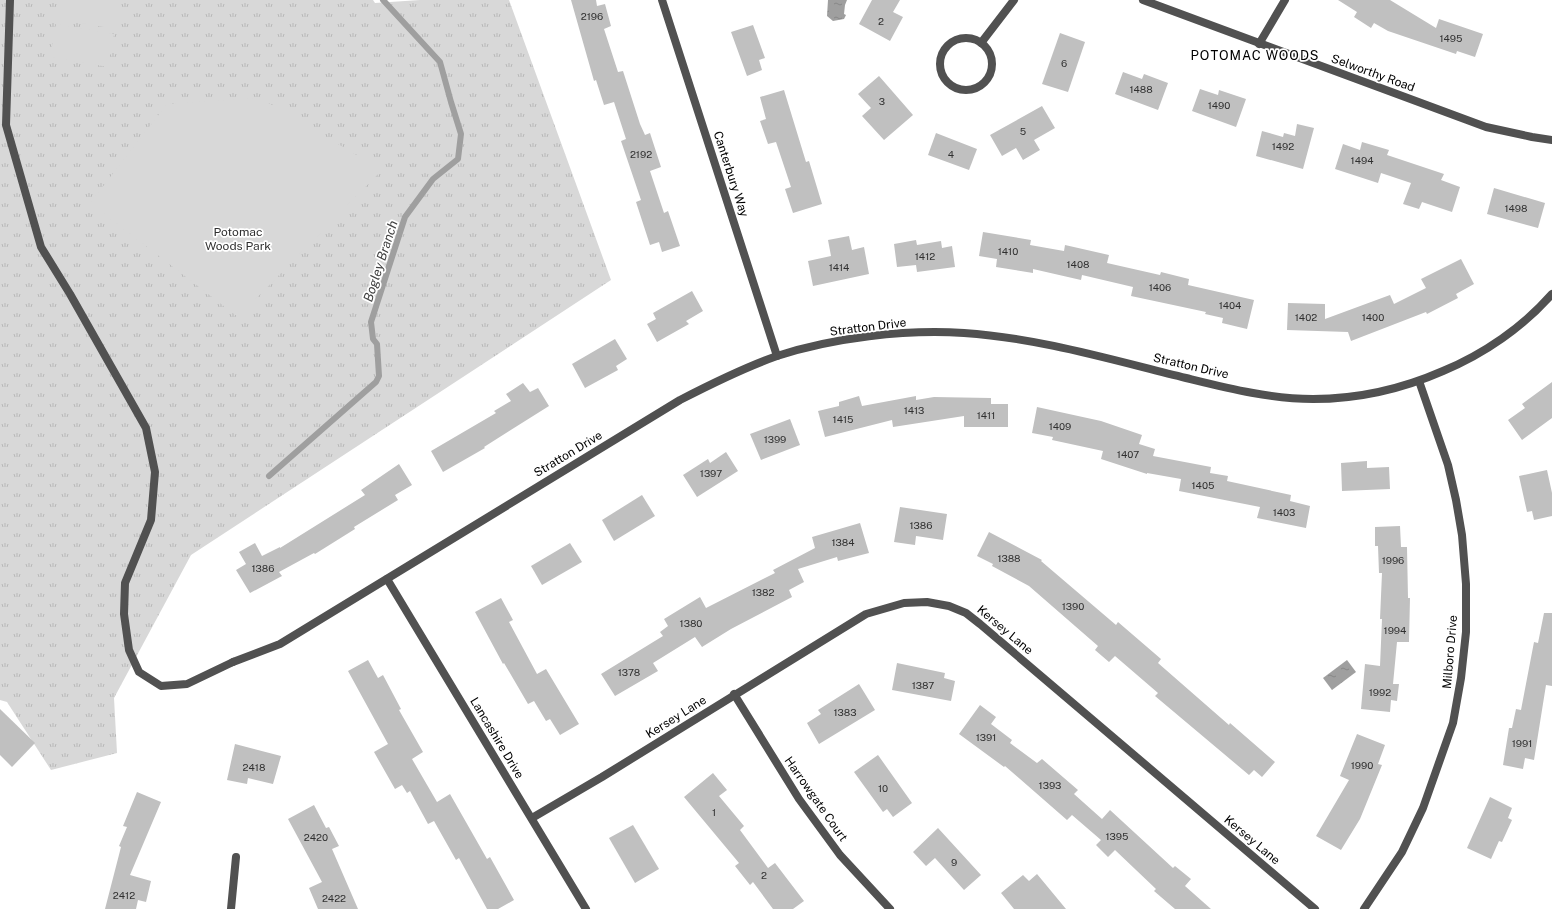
<svg xmlns="http://www.w3.org/2000/svg" width="1552" height="909" viewBox="0 0 1552 909" font-family="'Public Sans',sans-serif">
  <style>
    .park { fill: url(#park-tufts) }
    .pitch { fill: #d8d8d8 }
    .water { fill: url(#water-ripples) }
    .lines { fill: none; stroke-linecap: round; stroke-linejoin: round }
    .stream { stroke: #9f9f9f; stroke-width: 6 }
    .building { fill: #c0c0c0 }
    .service { stroke: #515151; stroke-width: 8 }
    .minor { stroke: #515151; stroke-width: 8 }
    .labels { text-anchor: middle; stroke-width: 3.5; stroke-linejoin: round; paint-order: stroke }
    .number-label { font-size: 10px; fill: #303030 }
    .street-label { font-size: 12px; fill: #000; stroke: #fff }
    .park-label { font-size: 12px; fill: #2f2f2f; stroke: #fff }
    .neighbourhood-label { font-size: 13px; letter-spacing: 1px; fill: #000; stroke: #fff }
    .water-label { font-size: 13px; font-style: italic; fill: #404040; stroke: #fff }
  </style>
  <defs>
    <pattern id="park-tufts" width="24" height="20" patternUnits="userSpaceOnUse"><rect width="24" height="20" fill="#d8d8d8"/><path d="M3 7l-1-3M5 7V3M7 7l1-3M15 17l-1-3M17 17v-4M19 17l1-3" fill="none" stroke="#b8b8b8"/></pattern>
    <pattern id="water-ripples" width="26" height="14" patternUnits="userSpaceOnUse"><rect width="26" height="14" fill="#9f9f9f"/><path d="M2 4q2-2 4 0t4 0M15 11q2-2 4 0t4 0" fill="none" stroke="#878787"/></pattern>
  </defs>
  <rect width="100%" height="100%" fill="#fff"/>
  <polygon class="park" points="0,0 373,0 375,3 420,0 509,0 611,280 191,555 114,698 117,753 51,770 7,702 0,700"/>
  <g class="pitch">
    <polygon points="62,0 120,0 115,29 58,19"/>
    <polygon points="56,24 114,34 108,67 50,57"/>
    <polygon points="260,98 382,170 238,317 90,203 167,104"/>
  </g>
  <g class="water">
    <polygon points="828,0 847,0 845,5 844,14 846,15 844,19 833,21 827,16"/>
    <polygon points="1347,660 1356,672 1332,690 1323,678"/>
  </g>
  <g class="lines">
    <polyline class="stream" points="269,476 376,382 379,376 377,344 373,339 371,322 405,217 433,179 458,159 461,134 451,102 440,62 383,0"/>
  </g>
  <g class="building">
    <polygon points="571,0 596,0 597,6 605,4 611,26 604,29 618,72 623,71 640,124 645,135 650,133 661,167 650,171 664,213 668,211 680,246 662,252 659,242 650,245 636,202 641,200 621,141 626,139 614,102 604,105 596,80 594,81"/>
    <polygon points="872,0 900,0 893,12 903,17 890,41 859,24"/>
    <polygon points="1338,0 1390,0 1436,28 1439,19 1483,34 1475,57 1457,51 1456,54 1388,31 1374,23 1371,28 1354,17 1357,12"/>
    <polygon points="753,25 765,58 759,60 762,70 747,76 731,32"/>
    <polygon points="1060,33 1085,42 1068,92 1042,84"/>
    <polygon points="1123,72 1142,79 1144,74 1168,83 1158,110 1115,94"/>
    <polygon points="879,76 913,115 884,140 862,116 871,108 858,94"/>
    <polygon points="1200,89 1218,95 1219,90 1246,99 1236,127 1192,111"/>
    <polygon points="784,90 806,162 809,161 822,204 793,213 785,189 791,187 776,142 768,144 760,121 766,119 760,97"/>
    <polygon points="1042,106 1055,128 1034,140 1040,150 1023,160 1016,148 1002,156 990,135"/>
    <polygon points="1297,124 1314,128 1303,169 1256,156 1262,131 1283,137 1284,133 1295,136"/>
    <polygon points="936,133 977,149 969,170 928,155"/>
    <polygon points="1362,142 1389,150 1387,155 1444,174 1441,180 1460,187 1452,212 1422,202 1419,209 1403,204 1411,183 1381,173 1378,183 1335,169 1343,144 1360,150"/>
    <polygon points="1494,188 1545,203 1538,228 1487,214"/>
    <polygon points="983,232 1031,240 1030,245 1064,251 1065,245 1109,255 1107,263 1160,275 1161,272 1189,279 1188,285 1254,300 1247,329 1222,323 1223,318 1205,314 1206,312 1131,296 1133,287 1082,275 1081,280 1033,269 1033,273 996,267 997,259 979,256"/>
    <polygon points="849,236 852,250 864,247 869,274 813,286 808,261 831,256 828,240"/>
    <polygon points="916,240 917,245 941,241 942,248 952,246 955,267 917,272 916,265 897,267 894,244"/>
    <polygon points="1461,259 1474,284 1456,294 1458,298 1427,314 1426,312 1351,341 1348,332 1287,330 1288,303 1325,304 1325,319 1390,295 1394,304 1426,288 1421,279"/>
    <polygon points="692,291 703,311 686,321 689,324 657,342 647,324 656,319 653,313"/>
    <polygon points="615,339 627,359 616,366 618,370 585,388 572,364"/>
    <polygon points="1552,382 1552,418 1522,440 1508,420 1525,408 1522,404"/>
    <polygon points="523,383 530,392 538,388 549,406 484,447 485,448 443,472 431,451 496,413 494,411 511,401 506,394"/>
    <polygon points="859,396 862,406 916,396 916,400 934,397 991,398 991,404 1008,404 1008,427 964,427 964,416 893,427 892,420 825,437 818,411 839,406 839,402"/>
    <polygon points="1037,407 1101,421 1142,435 1139,444 1155,449 1153,456 1211,467 1210,473 1228,476 1227,481 1291,495 1290,501 1310,506 1306,528 1257,518 1260,507 1179,491 1181,479 1147,473 1147,474 1101,459 1103,451 1052,440 1053,437 1032,433"/>
    <polygon points="790,419 800,445 761,460 750,434"/>
    <polygon points="726,452 738,471 697,497 683,475 708,459 710,463"/>
    <polygon points="1367,461 1367,468 1389,467 1390,489 1342,491 1341,463"/>
    <polygon points="399,464 412,485 395,495 398,500 354,527 355,529 315,554 314,553 279,572 282,576 250,593 236,570 246,564 239,552 255,543 262,556 280,547 280,548 365,495 361,490"/>
    <polygon points="1547,470 1552,493 1552,516 1534,520 1532,511 1527,512 1519,476"/>
    <polygon points="642,495 655,516 614,541 602,520"/>
    <polygon points="900,507 947,514 943,540 916,536 915,545 894,542"/>
    <polygon points="860,523 869,553 838,561 837,557 798,569 804,582 789,590 792,597 731,629 702,647 695,637 653,663 658,671 615,696 601,674 663,636 660,632 668,626 664,619 700,597 706,608 775,573 773,570 815,548 812,537"/>
    <polygon points="1400,526 1401,547 1407,547 1408,598 1410,598 1409,642 1397,642 1393,684 1399,684 1397,701 1391,700 1390,712 1361,709 1365,664 1380,666 1382,619 1380,619 1382,573 1379,573 1378,546 1375,546 1375,527"/>
    <polygon points="989,532 1042,560 1041,561 1116,625 1118,622 1161,659 1158,663 1229,725 1230,723 1275,762 1262,777 1254,770 1249,775 1155,696 1158,693 1115,656 1109,662 1095,650 1098,646 1029,586 992,566 993,564 977,556"/>
    <polygon points="570,543 582,562 542,585 531,566"/>
    <polygon points="501,598 513,620 509,622 537,674 546,669 579,724 560,735 550,719 546,721 534,701 528,704 504,663 503,664 475,612"/>
    <polygon points="1544,613 1552,613 1552,686 1546,685 1534,760 1525,758 1523,769 1503,765 1509,728 1512,728 1516,709 1521,710 1534,642 1538,643"/>
    <polygon points="368,660 378,678 383,675 401,709 399,710 423,752 412,759 437,802 450,794 487,859 490,857 514,900 498,909 487,909 459,858 456,860 434,821 428,824 410,791 407,793 402,785 395,789 374,752 388,744 348,671"/>
    <polygon points="897,663 945,673 944,678 955,681 951,701 892,690"/>
    <polygon points="859,684 875,710 819,744 807,723 821,714 818,710"/>
    <polygon points="980,705 996,717 991,724 1012,740 1010,743 1037,763 1042,759 1078,790 1074,794 1102,819 1110,810 1173,868 1175,866 1191,879 1185,886 1211,909 1175,909 1154,891 1156,889 1115,850 1108,857 1096,845 1101,840 1072,815 1067,820 1005,766 1004,767 959,734"/>
    <polygon points="0,709 35,743 12,767 0,755"/>
    <polygon points="1357,734 1385,745 1378,764 1382,765 1360,819 1341,850 1316,836 1349,780 1340,776"/>
    <polygon points="235,744 281,756 273,784 248,778 247,784 227,780"/>
    <polygon points="878,755 912,803 893,817 887,809 883,812 854,772"/>
    <polygon points="713,773 727,790 719,796 744,826 740,830 768,868 775,863 804,901 793,909 773,909 753,882 750,885 735,866 739,863 684,797"/>
    <polygon points="137,792 161,802 130,875 151,881 146,902 138,900 136,909 105,909 121,847 119,846 127,827 123,826"/>
    <polygon points="1490,797 1512,808 1508,818 1512,820 1502,842 1499,841 1491,859 1467,848"/>
    <polygon points="314,805 326,828 329,827 339,846 332,849 358,909 318,909 309,888 322,882 288,819"/>
    <polygon points="633,825 659,869 635,883 609,838"/>
    <polygon points="938,828 981,875 964,890 935,858 926,866 913,852"/>
    <polygon points="1037,874 1066,909 1014,909 1001,893 1023,875 1029,881"/>
  </g>
  <g class="lines">
    <polyline class="service" points="10,0 6,125 41,247 70,294 146,428 155,472 151,520 125,583 124,614 129,650 139,672 161,686 187,684 233,662"/>
    <g class="minor">
      <polyline points="662,0 777,356"/>
      <polyline points="1143,0 1486,127 1532,137 1552,140"/>
      <circle cx="966" cy="64" r="26"/>
      <polyline points="981,43 1014,0"/>
      <polyline points="1259,44 1285,0"/>
      <polyline points="387,579 586,909"/>
      <path d="M233,662L280,644L680,400C711,384 743,368 777,356C832,338 905,329 964,333C1039,338 1112,360 1186,378C1227,388 1270,399 1313,399C1358,399 1402,389 1443,371C1484,354 1523,327 1552,294"/>
      <polyline points="734,694 799,799 840,855 890,909"/>
      <polyline points="532,818 602,777 866,614 904,603 927,602 949,606 966,613 980,624 1315,909"/>
      <polyline points="231,909 236,857"/>
      <polyline points="1364,909 1402,852 1423,808 1453,723 1461,678 1466,632 1466,584 1462,535 1456,500 1448,465 1419,381"/>
    </g>
  </g>
  <g class="labels">
    <g class="number-label">
      <text x="592" y="20">2196</text>
      <text x="881" y="25">2</text>
      <text x="1451" y="42">1495</text>
      <text x="1064" y="67">6</text>
      <text x="1141" y="93">1488</text>
      <text x="882" y="105">3</text>
      <text x="1219" y="109">1490</text>
      <text x="1023" y="135">5</text>
      <text x="1283" y="150">1492</text>
      <text x="641" y="158">2192</text>
      <text x="951" y="158">4</text>
      <text x="1362" y="164">1494</text>
      <text x="1516" y="212">1498</text>
      <text x="1008" y="255">1410</text>
      <text x="925" y="260">1412</text>
      <text x="1078" y="268">1408</text>
      <text x="839" y="271">1414</text>
      <text x="1160" y="291">1406</text>
      <text x="1230" y="309">1404</text>
      <text x="1306" y="321">1402</text>
      <text x="1373" y="321">1400</text>
      <text x="914" y="414">1413</text>
      <text x="986" y="419">1411</text>
      <text x="843" y="423">1415</text>
      <text x="1060" y="430">1409</text>
      <text x="775" y="443">1399</text>
      <text x="1128" y="458">1407</text>
      <text x="711" y="477">1397</text>
      <text x="1203" y="489">1405</text>
      <text x="1284" y="516">1403</text>
      <text x="921" y="529">1386</text>
      <text x="843" y="546">1384</text>
      <text x="1009" y="562">1388</text>
      <text x="1393" y="564">1996</text>
      <text x="263" y="572">1386</text>
      <text x="763" y="596">1382</text>
      <text x="1073" y="610">1390</text>
      <text x="691" y="627">1380</text>
      <text x="1395" y="634">1994</text>
      <text x="629" y="676">1378</text>
      <text x="923" y="689">1387</text>
      <text x="1380" y="696">1992</text>
      <text x="845" y="716">1383</text>
      <text x="986" y="741">1391</text>
      <text x="1522" y="747">1991</text>
      <text x="1362" y="769">1990</text>
      <text x="254" y="771">2418</text>
      <text x="1050" y="789">1393</text>
      <text x="883" y="792">10</text>
      <text x="714" y="816">1</text>
      <text x="1117" y="840">1395</text>
      <text x="316" y="841">2420</text>
      <text x="954" y="866">9</text>
      <text x="764" y="879">2</text>
      <text x="124" y="899">2412</text>
      <text x="334" y="902">2422</text>
    </g>
    <g class="street-label">
      <text transform="translate(1373 73) rotate(20)" y="4">Selworthy Road</text>
      <text transform="translate(731 174) rotate(72)" y="4">Canterbury Way</text>
      <text transform="translate(868 327) rotate(-7)" y="4">Stratton Drive</text>
      <text transform="translate(1191 366) rotate(13)" y="4">Stratton Drive</text>
      <text transform="translate(568 454) rotate(-31)" y="4">Stratton Drive</text>
      <text transform="translate(1005 630) rotate(40)" y="4">Kersey Lane</text>
      <text transform="translate(1450 652) rotate(-85)" y="4">Milboro Drive</text>
      <text transform="translate(676 717) rotate(-32)" y="4">Kersey Lane</text>
      <text transform="translate(497 738) rotate(59)" y="4">Lancashire Drive</text>
      <text transform="translate(816 799) rotate(55)" y="4">Harrowgate Court</text>
      <text transform="translate(1252 840) rotate(40)" y="4">Kersey Lane</text>
    </g>
    <g class="park-label">
      <text x="238" y="236">Potomac<tspan x="238" dy="14">Woods Park</tspan></text>
    </g>
    <g class="neighbourhood-label">
      <text x="1255" y="60">POTOMAC WOODS</text>
    </g>
    <g class="water-label">
      <text transform="translate(380 261) rotate(-72)" y="5">Bogley Branch</text>
    </g>
  </g>
</svg>
